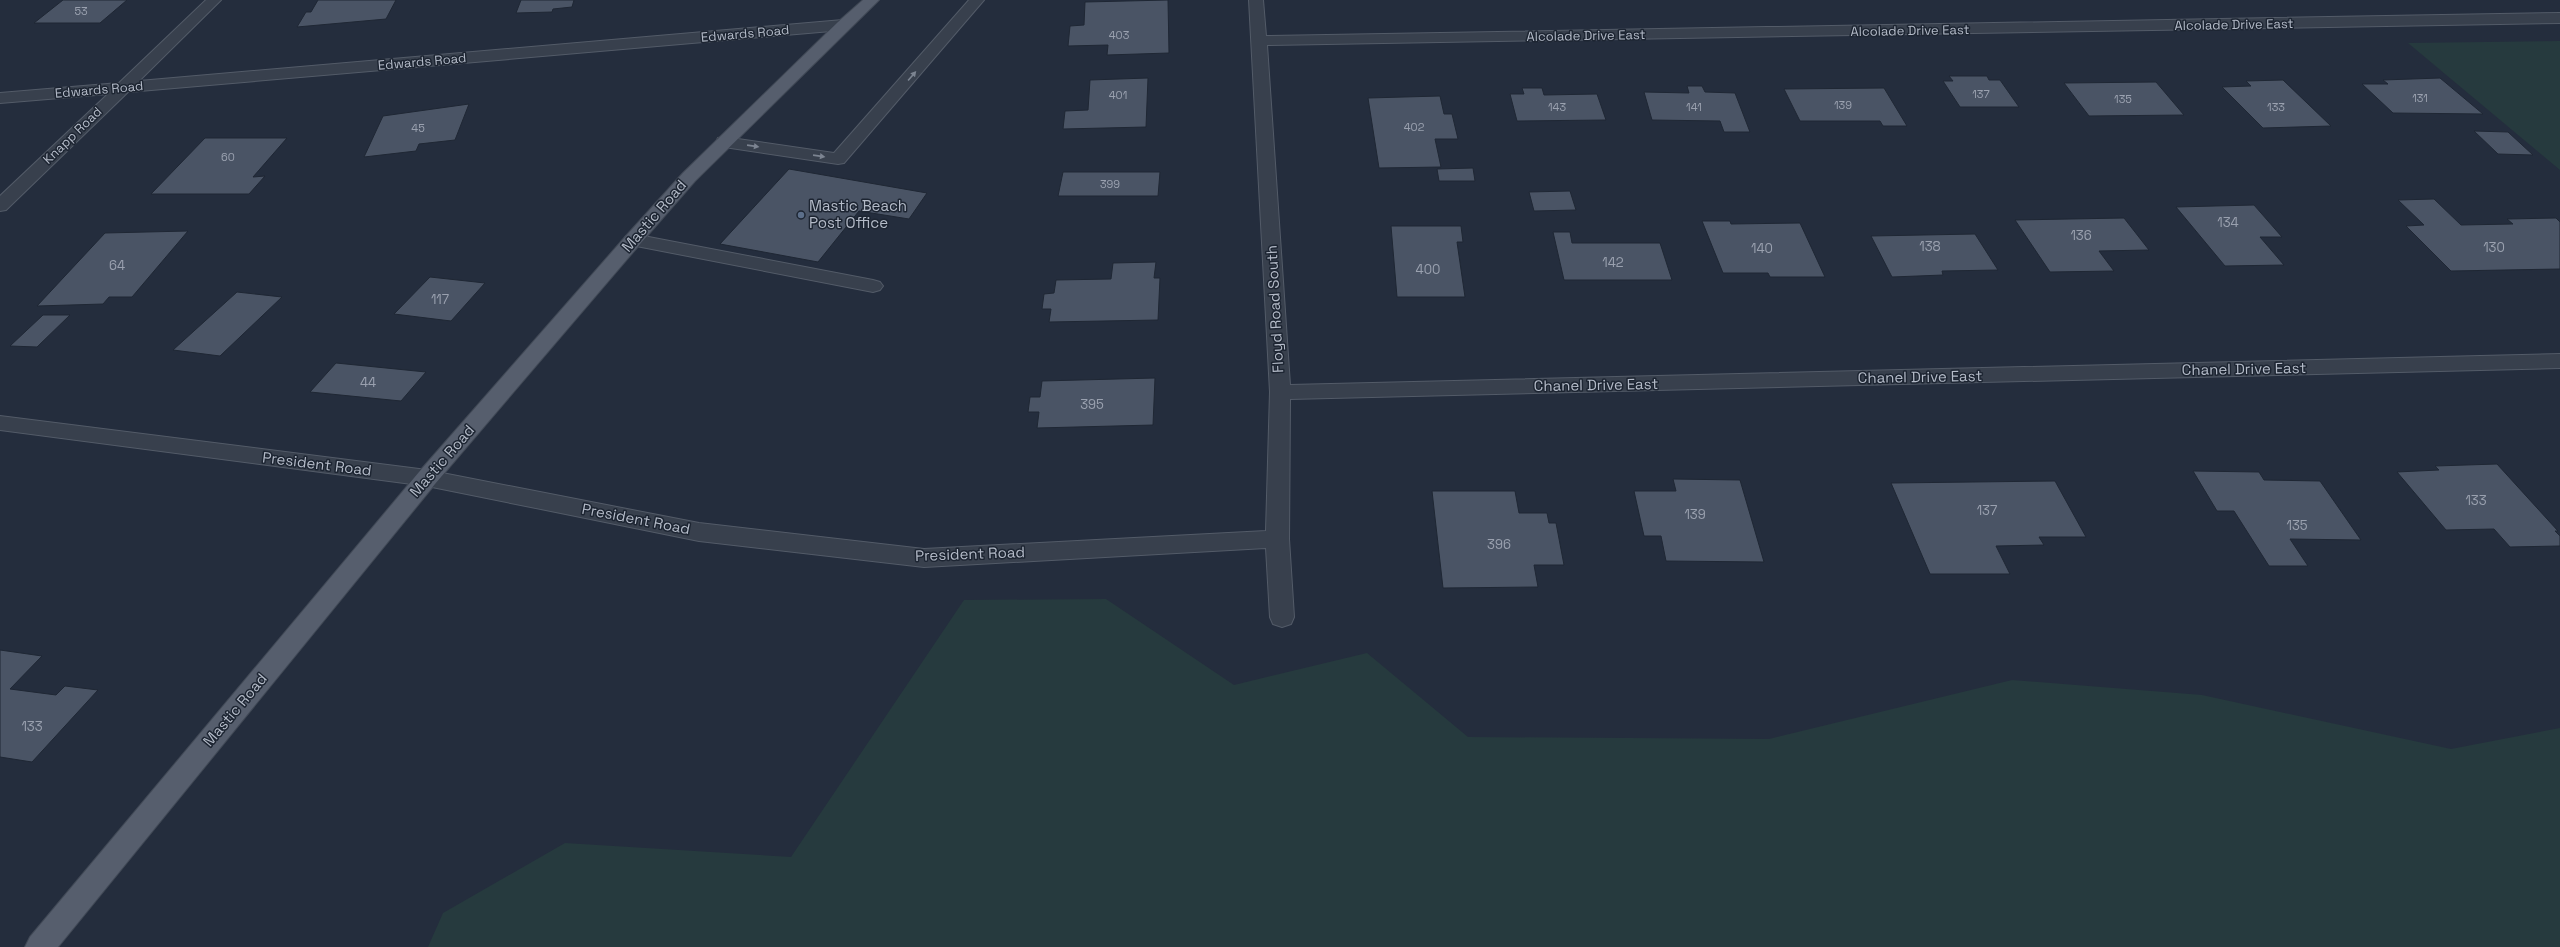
<svg xmlns="http://www.w3.org/2000/svg" width="2560" height="947" viewBox="0 0 2560 947" font-family="'Space Grotesk',sans-serif">
  <style>
    .green { fill: #263a3e }
    .building { fill: #4a5465; stroke: #1f2734 }
    .lines { fill: none; stroke-linecap: round; stroke-linejoin: round }
    .minor-casing { stroke: #535b68; stroke-width: 2 }
    .major-casing { stroke: #414956; stroke-width: 2 }
    .minor { fill: #38404d; fill-rule: evenodd }
    .major { fill: #565e6d; fill-rule: evenodd }
    .oneway { fill: #7c8491 }
    .service-dot { fill: #5c6f8a; stroke: #1d2532; stroke-width: 1.5 }
    .labels { text-anchor: middle; stroke-width: 3; stroke-linejoin: round; paint-order: stroke }
    .far-number-label { font-size: 11px; fill: #9aa1af }
    .far-street-label { font-size: 13px; fill: #b4bbc8; stroke: #1d2532 }
    .number-label { font-size: 13px; fill: #9aa1af }
    .poi-label { font-size: 15px; fill: #b4bbc8; stroke: #1d2532; text-anchor: start }
    .street-label { font-size: 15px; fill: #b4bbc8; stroke: #1d2532 }
  </style>
  <rect width="100%" height="100%" fill="#242d3d"/>
  <g class="green">
    <polygon points="2560,41 2560,170 2408,43"/>
    <polygon points="1106,599 1234,685 1367,653 1468,737 1769,739 2012,680 2202,695 2451,749 2560,728 2560,947 428,947 443,913 565,843 791,857 964,600"/>
  </g>
  <g class="building">
    <polygon points="63,0 127,0 100,23 34,23"/>
    <polygon points="318,0 396,0 386,19 297,27 306,12 311,12"/>
    <polygon points="521,0 574,0 572,7 553,9 552,12 516,13"/>
    <polygon points="1168,0 1169,53 1107,55 1108,45 1068,46 1070,26 1084,25 1085,2"/>
    <polygon points="1949,76 1987,76 1989,80 2000,80 2019,107 1960,107 1943,81 1953,81"/>
    <polygon points="1148,78 1146,127 1063,129 1065,111 1088,110 1090,80"/>
    <polygon points="2440,78 2483,114 2393,113 2362,84 2388,84 2383,80"/>
    <polygon points="2283,80 2331,126 2263,128 2222,87 2251,86 2246,81"/>
    <polygon points="2156,82 2184,115 2089,116 2064,83"/>
    <polygon points="1687,86 1702,86 1705,92 1735,93 1750,132 1724,132 1720,121 1652,120 1644,92 1689,93"/>
    <polygon points="1522,88 1542,88 1544,95 1597,94 1606,120 1517,121 1510,94 1524,94"/>
    <polygon points="1884,88 1907,126 1883,126 1880,121 1800,121 1784,89"/>
    <polygon points="1440,96 1444,114 1452,114 1458,139 1435,139 1441,167 1379,168 1368,98"/>
    <polygon points="469,104 455,140 419,144 416,151 364,157 383,116"/>
    <polygon points="2474,131 2508,132 2533,155 2498,154"/>
    <polygon points="205,138 287,138 253,177 265,176 249,194 151,194"/>
    <polygon points="1473,168 1475,181 1439,181 1437,169"/>
    <polygon points="789,169 927,193 909,219 859,211 818,262 720,244"/>
    <polygon points="1063,172 1160,172 1158,196 1058,196"/>
    <polygon points="1570,191 1576,210 1534,211 1529,192"/>
    <polygon points="2434,199 2461,225 2513,224 2507,219 2556,218 2560,222 2560,269 2451,271 2406,226 2424,225 2398,200"/>
    <polygon points="2254,205 2282,237 2260,237 2284,265 2225,266 2176,207"/>
    <polygon points="2124,218 2149,250 2099,251 2114,271 2050,272 2015,220"/>
    <polygon points="1702,221 1730,221 1731,224 1800,223 1825,277 1770,277 1768,273 1723,273"/>
    <polygon points="1391,226 1461,226 1463,242 1457,242 1465,297 1397,297"/>
    <polygon points="188,231 132,297 109,297 103,304 37,306 105,233"/>
    <polygon points="1553,232 1570,232 1572,243 1660,243 1672,280 1564,280"/>
    <polygon points="1975,234 1998,270 1942,271 1943,275 1892,277 1871,236"/>
    <polygon points="1156,262 1154,278 1160,278 1158,320 1049,322 1051,309 1042,309 1044,294 1054,293 1056,280 1111,279 1113,263"/>
    <polygon points="430,277 485,283 451,321 394,314"/>
    <polygon points="237,292 282,297 220,356 173,350"/>
    <polygon points="43,315 70,315 37,347 10,346"/>
    <polygon points="336,363 426,372 401,401 310,392"/>
    <polygon points="1155,378 1153,425 1037,428 1039,412 1028,412 1030,397 1040,397 1042,381"/>
    <polygon points="2497,464 2558,531 2555,531 2560,536 2560,546 2510,547 2494,529 2446,530 2397,472 2439,470 2435,466"/>
    <polygon points="2193,471 2259,472 2264,480 2320,481 2361,540 2290,539 2308,566 2269,566 2234,511 2217,511"/>
    <polygon points="1673,479 1740,480 1764,562 1666,561 1661,536 1644,536 1634,491 1676,491"/>
    <polygon points="2055,481 2086,537 2039,537 2044,545 1996,546 2010,574 1930,574 1891,483"/>
    <polygon points="1432,491 1515,491 1519,513 1547,513 1549,523 1556,523 1564,565 1534,565 1538,587 1443,588"/>
    <polygon points="0,650 42,656 10,689 56,695 65,686 98,690 32,762 0,757"/>
  </g>
  <g class="lines">
    <g class="minor-casing">
      <g id="minor">
        <polygon points="206,0 221,0 139,81 843,20 851,25 843,30 128,92 6,210 0,211 0,196 108,94 0,103 0,93 119,83"/>
        <polygon points="969,0 984,0 844,163 838,164 724,147 718,146 716,142 718,138 724,137 834,153"/>
        <polygon points="1249,0 1263,0 1266,36 2560,13 2560,23 1267,45 1290,385 2560,354 2560,368 1290,399 1289,539 1294,617 1291,624 1282,627 1273,624 1270,617 1266,548 924,567 699,541 427,486 0,430 0,416 427,470 699,523 924,549 1266,531 1270,392"/>
        <polygon points="633,234 873,280 880,282 883,286 880,290 873,292 626,244 624,240 626,236"/>
      </g>
    </g>
    <g class="major-casing">
      <polygon id="major" points="863,0 879,0 695,181 640,244 435,484 58,947 25,947 30,937 419,472 626,236 683,173 838,22"/>
    </g>
    <use href="#minor" class="minor"/>
    <use href="#major" class="major"/>
  </g>
  <defs><path id="oneway-solid" d="M-6-.8H1V-3.2L6.5 0L1 3.2V.8H-6Z"/></defs>
  <g class="oneway">
    <use href="#oneway-solid" transform="translate(912 76) rotate(-49)"/>
    <use href="#oneway-solid" transform="translate(753 146) rotate(8)"/>
    <use href="#oneway-solid" transform="translate(819 156) rotate(8)"/>
  </g>
  <circle class="service-dot" cx="801" cy="215" r="4"/>
  <g class="labels">
    <g class="far-number-label">
      <text x="81" y="15">53</text>
      <text x="1119" y="39">403</text>
      <text x="1981" y="98">137</text>
      <text x="1118" y="99">401</text>
      <text x="2420" y="102">131</text>
      <text x="2123" y="103">135</text>
      <text x="1843" y="109">139</text>
      <text x="1557" y="111">143</text>
      <text x="1694" y="111">141</text>
      <text x="2276" y="111">133</text>
      <text x="1414" y="131">402</text>
      <text x="418" y="132">45</text>
      <text x="228" y="161">60</text>
      <text x="1110" y="188">399</text>
    </g>
    <g class="far-street-label">
      <text transform="translate(2234 24) rotate(-1)" y="5">Alcolade Drive East</text>
      <text transform="translate(1910 30) rotate(-1)" y="5">Alcolade Drive East</text>
      <text transform="translate(745 33) rotate(-5)" y="5">Edwards Road</text>
      <text transform="translate(1586 35) rotate(-1)" y="5">Alcolade Drive East</text>
      <text transform="translate(422 61) rotate(-5)" y="5">Edwards Road</text>
      <text transform="translate(99 89) rotate(-5)" y="5">Edwards Road</text>
      <text transform="translate(72 135) rotate(-44)" y="5">Knapp Road</text>
    </g>
    <g class="number-label">
      <text x="2228" y="227">134</text>
      <text x="2081" y="240">136</text>
      <text x="1930" y="251">138</text>
      <text x="2494" y="252">130</text>
      <text x="1762" y="253">140</text>
      <text x="1613" y="267">142</text>
      <text x="117" y="270">64</text>
      <text x="1428" y="274">400</text>
      <text x="440" y="304">117</text>
      <text x="368" y="387">44</text>
      <text x="1092" y="409">395</text>
      <text x="2476" y="505">133</text>
      <text x="1987" y="515">137</text>
      <text x="1695" y="519">139</text>
      <text x="2297" y="530">135</text>
      <text x="1499" y="549">396</text>
      <text x="32" y="731">133</text>
    </g>
    <g class="poi-label">
      <text x="809" y="211">Mastic Beach<tspan x="809" dy="17">Post Office</tspan></text>
    </g>
    <g class="street-label">
      <text transform="translate(654 216) rotate(-49)" y="5">Mastic Road</text>
      <text transform="translate(1275 309) rotate(-93)" y="5">Floyd Road South</text>
      <text transform="translate(2244 369) rotate(-1)" y="5">Chanel Drive East</text>
      <text transform="translate(1920 377) rotate(-1)" y="5">Chanel Drive East</text>
      <text transform="translate(1596 385) rotate(-1)" y="5">Chanel Drive East</text>
      <text transform="translate(442 461) rotate(-49)" y="5">Mastic Road</text>
      <text transform="translate(317 464) rotate(7)" y="5">President Road</text>
      <text transform="translate(636 519) rotate(11)" y="5">President Road</text>
      <text transform="translate(970 554) rotate(-2)" y="5">President Road</text>
      <text transform="translate(235 710) rotate(-50)" y="5">Mastic Road</text>
    </g>
  </g>
</svg>
